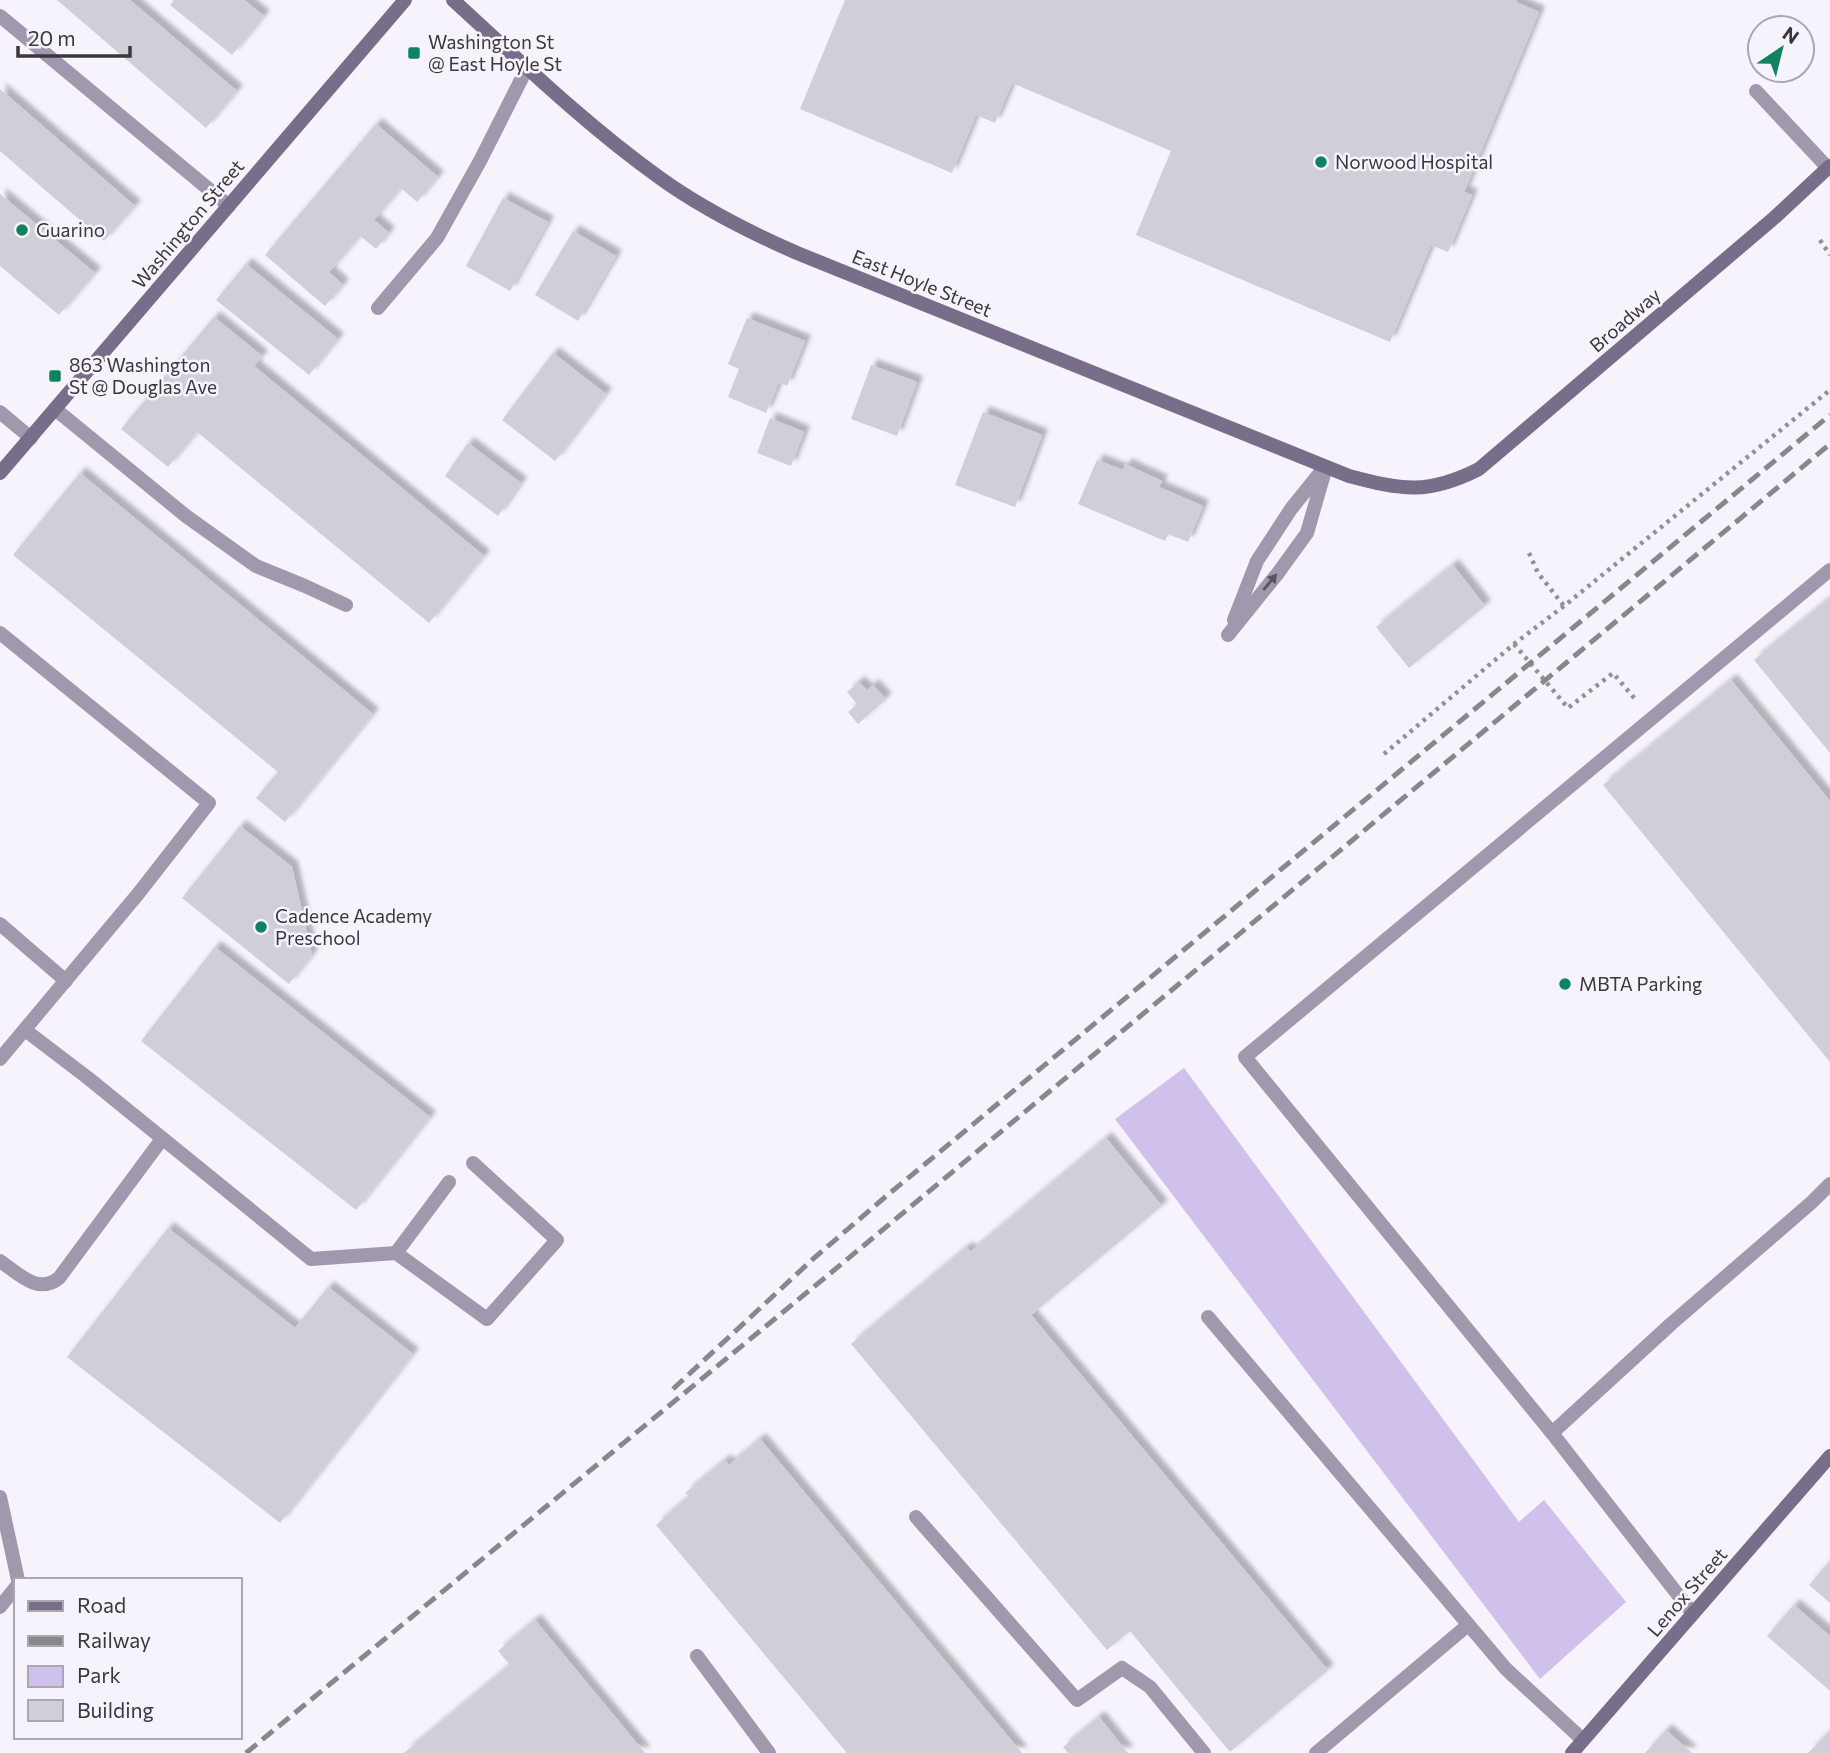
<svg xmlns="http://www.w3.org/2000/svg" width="1830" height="1753" viewBox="0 0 1830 1753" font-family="Commissioner,sans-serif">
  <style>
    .green { fill: #d0c1ec }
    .building { fill: #d1ced7; filter: url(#shadow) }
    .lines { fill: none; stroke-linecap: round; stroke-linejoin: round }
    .path { stroke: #939196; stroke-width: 4.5; stroke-dasharray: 3.5 5; stroke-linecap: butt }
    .lane { stroke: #a099ad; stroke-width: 14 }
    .street { stroke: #a099ad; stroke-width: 14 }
    .secondary { stroke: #786e8a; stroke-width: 14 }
    .rail { stroke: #89878c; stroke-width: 5; stroke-dasharray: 14 7; stroke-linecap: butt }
    .oneway { fill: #58555d }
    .poi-dot { fill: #118260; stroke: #f6f3fc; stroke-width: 2.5 }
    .labels { text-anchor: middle; stroke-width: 5; stroke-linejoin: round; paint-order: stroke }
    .poi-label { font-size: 19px; fill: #39383b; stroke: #f6f3fc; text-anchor: start }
    .street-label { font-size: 19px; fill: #39383b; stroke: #f6f3fc }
  </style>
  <defs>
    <filter id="shadow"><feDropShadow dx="6" dy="-6" stdDeviation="2" flood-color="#0004"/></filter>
  </defs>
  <rect width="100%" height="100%" fill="#f6f3fc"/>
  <polygon class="green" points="1184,1068 1519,1522 1544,1500 1626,1602 1540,1679 1115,1119"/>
  <g class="building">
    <polygon points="57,0 130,0 237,91 206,128"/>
    <polygon points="174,0 244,0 264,16 232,55 170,5"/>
    <polygon points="845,0 1517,0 1516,2 1539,12 1464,192 1472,195 1448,252 1431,245 1390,342 1136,235 1171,151 1012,83 995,123 976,115 952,173 800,109"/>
    <polygon points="0,89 135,206 104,241 0,151"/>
    <polygon points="376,124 438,177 417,202 401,188 374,220 389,233 376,249 360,236 329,272 343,285 325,306 265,255"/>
    <polygon points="0,194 95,273 59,315 0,266"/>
    <polygon points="503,198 548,222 510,291 466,266"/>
    <polygon points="573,231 616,256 578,321 535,295"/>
    <polygon points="246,264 338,339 309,375 216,300"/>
    <polygon points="214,317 262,356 254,366 484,556 429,623 197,432 168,467 121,429"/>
    <polygon points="747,318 805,341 787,386 779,382 766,413 728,397 739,369 728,364"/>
    <polygon points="553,353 606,394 555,461 502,420"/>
    <polygon points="871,365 917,382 897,436 851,419"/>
    <polygon points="983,412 1042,435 1015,507 955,485"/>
    <polygon points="770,418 804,432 791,466 757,453"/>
    <polygon points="468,443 521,483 498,516 445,476"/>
    <polygon points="1097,460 1123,470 1125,464 1162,481 1159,487 1203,506 1188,542 1168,534 1165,541 1078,504"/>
    <polygon points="80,473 373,714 285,822 256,798 278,772 13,555"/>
    <polygon points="1453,565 1485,606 1409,668 1376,627"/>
    <polygon points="1830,598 1830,753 1754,660"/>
    <polygon points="1731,680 1830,801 1830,1062 1603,785"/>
    <polygon points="859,682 867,690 873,685 886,699 858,724 848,712 857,704 847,692"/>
    <polygon points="240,826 292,867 312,955 289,984 182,898"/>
    <polygon points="215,947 430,1117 356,1210 141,1041"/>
    <polygon points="1106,1138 1162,1206 1031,1315 1328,1670 1230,1752 1130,1631 1107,1650 851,1344 967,1247 970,1252"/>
    <polygon points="168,1228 295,1328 328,1287 413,1354 280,1523 67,1357"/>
    <polygon points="760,1439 1022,1753 847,1753 656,1525 689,1496 685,1493 725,1460 729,1465"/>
    <polygon points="1830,1561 1830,1603 1809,1585"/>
    <polygon points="1794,1605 1830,1636 1830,1691 1767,1636"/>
    <polygon points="535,1620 645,1753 404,1753 510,1665 498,1651"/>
    <polygon points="1099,1717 1128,1753 1068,1753 1063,1747"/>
    <polygon points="1666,1730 1692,1753 1645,1753"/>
    <polygon points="1830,1731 1830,1753 1808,1753"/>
  </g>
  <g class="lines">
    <g class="path">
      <polyline points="1820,240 1830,255"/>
      <polyline points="1529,553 1538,573 1564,606"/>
      <polyline points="1514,644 1568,708 1613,673 1635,699"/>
      <polyline points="1384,754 1514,644 1564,606 1830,390"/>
    </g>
    <g class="lane">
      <polyline points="0,16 229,206"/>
      <polyline points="378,308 437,238 480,161 527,68"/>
      <polyline points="55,409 186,516 256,566 305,586 346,605"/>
      <polyline points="1234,620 1257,561 1291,509 1320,473"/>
      <polyline points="0,633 209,803 138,894 0,1059"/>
      <polyline points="1228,635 1278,573 1307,533 1326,467"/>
      <polyline points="0,924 66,981"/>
      <polyline points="25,1030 88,1078 311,1259 396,1253 487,1319 557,1240 473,1163"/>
      <polyline points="396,1253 449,1182"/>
      <path d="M0,1261C19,1274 38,1295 59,1278L162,1139"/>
      <polyline points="1208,1317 1506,1669 1583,1740"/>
      <polyline points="1552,1433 1671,1324 1812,1202 1830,1184"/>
      <polyline points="0,1497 18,1580"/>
      <polyline points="916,1517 1077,1700 1122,1668 1150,1687 1204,1753"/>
      <polyline points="0,1607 16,1587"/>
      <polyline points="1693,1614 1552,1433 1245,1057 1830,570"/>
      <polyline points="697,1656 769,1753"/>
      <polyline points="1316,1753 1468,1625"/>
    </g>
    <g class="street">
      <polyline points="1756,91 1828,168"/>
      <polyline points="0,412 31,438"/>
    </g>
    <g class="secondary">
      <path d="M453,0C520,61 586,125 660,178C703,209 749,232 797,253L1349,476C1402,490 1428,495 1479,469L1774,218L1830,166"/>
      <polyline points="0,473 405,0"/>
      <polyline points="1572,1753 1830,1456"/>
    </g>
    <g class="rail">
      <polyline points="673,1389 813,1259 884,1198 1830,415"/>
      <polyline points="246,1753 827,1276 1830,444"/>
    </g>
  </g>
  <defs><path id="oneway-solid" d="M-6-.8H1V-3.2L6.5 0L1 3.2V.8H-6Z" transform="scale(1.75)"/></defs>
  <use class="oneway" href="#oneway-solid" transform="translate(1270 582) rotate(-51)"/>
  <g class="poi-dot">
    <rect x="407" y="46" width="14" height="14" rx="3.5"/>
    <circle cx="1321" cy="162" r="7"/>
    <circle cx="22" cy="230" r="7"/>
    <rect x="48" y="369" width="14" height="14" rx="3.5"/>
    <circle cx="261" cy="927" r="7"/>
    <circle cx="1565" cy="984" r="7"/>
  </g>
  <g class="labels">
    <g class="poi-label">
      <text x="428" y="49">Washington St<tspan x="428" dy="22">@ East Hoyle St</tspan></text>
      <text x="1335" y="169">Norwood Hospital</text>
      <text x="36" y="237">Guarino</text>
      <text x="69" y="372">863 Washington<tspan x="69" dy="22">St @ Douglas Ave</tspan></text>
      <text x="275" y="923">Cadence Academy<tspan x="275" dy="22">Preschool</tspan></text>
      <text x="1579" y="991">MBTA Parking</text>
    </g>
    <g class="street-label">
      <text transform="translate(188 224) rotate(-50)" y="7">Washington Street</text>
      <text transform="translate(922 283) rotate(22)" y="7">East Hoyle Street</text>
      <text transform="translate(1625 320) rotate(-41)" y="7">Broadway</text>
      <text transform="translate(1687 1592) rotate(-49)" y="7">Lenox Street</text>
    </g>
  </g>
  <rect x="14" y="1578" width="228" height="161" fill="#f6f3fc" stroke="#aaa8af" stroke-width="2"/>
  <rect x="28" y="1601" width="35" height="10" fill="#786e8a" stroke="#aaa8af" stroke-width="2"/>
  <text x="77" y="1613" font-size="21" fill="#39383b">Road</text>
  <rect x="28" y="1636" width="35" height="10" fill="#89878c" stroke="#aaa8af" stroke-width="2"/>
  <text x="77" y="1648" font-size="21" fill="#39383b">Railway</text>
  <rect x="28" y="1666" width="35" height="21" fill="#d0c1ec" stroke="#aaa8af" stroke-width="2"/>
  <text x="77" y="1683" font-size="21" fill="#39383b">Park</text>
  <rect x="28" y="1700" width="35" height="21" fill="#d1ced7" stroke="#aaa8af" stroke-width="2"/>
  <text x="77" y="1718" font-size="21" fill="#39383b">Building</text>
  <g transform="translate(1781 49) rotate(35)"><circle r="33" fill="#f6f3fc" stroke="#aaa8af" stroke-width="2"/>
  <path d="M0-5L12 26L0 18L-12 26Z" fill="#118260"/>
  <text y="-10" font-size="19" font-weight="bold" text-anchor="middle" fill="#39383b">N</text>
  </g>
  <path d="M18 46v10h112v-10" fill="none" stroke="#39383b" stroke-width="3.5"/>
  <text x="28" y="46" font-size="21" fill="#39383b" stroke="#f6f3fc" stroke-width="5" paint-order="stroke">20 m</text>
</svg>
